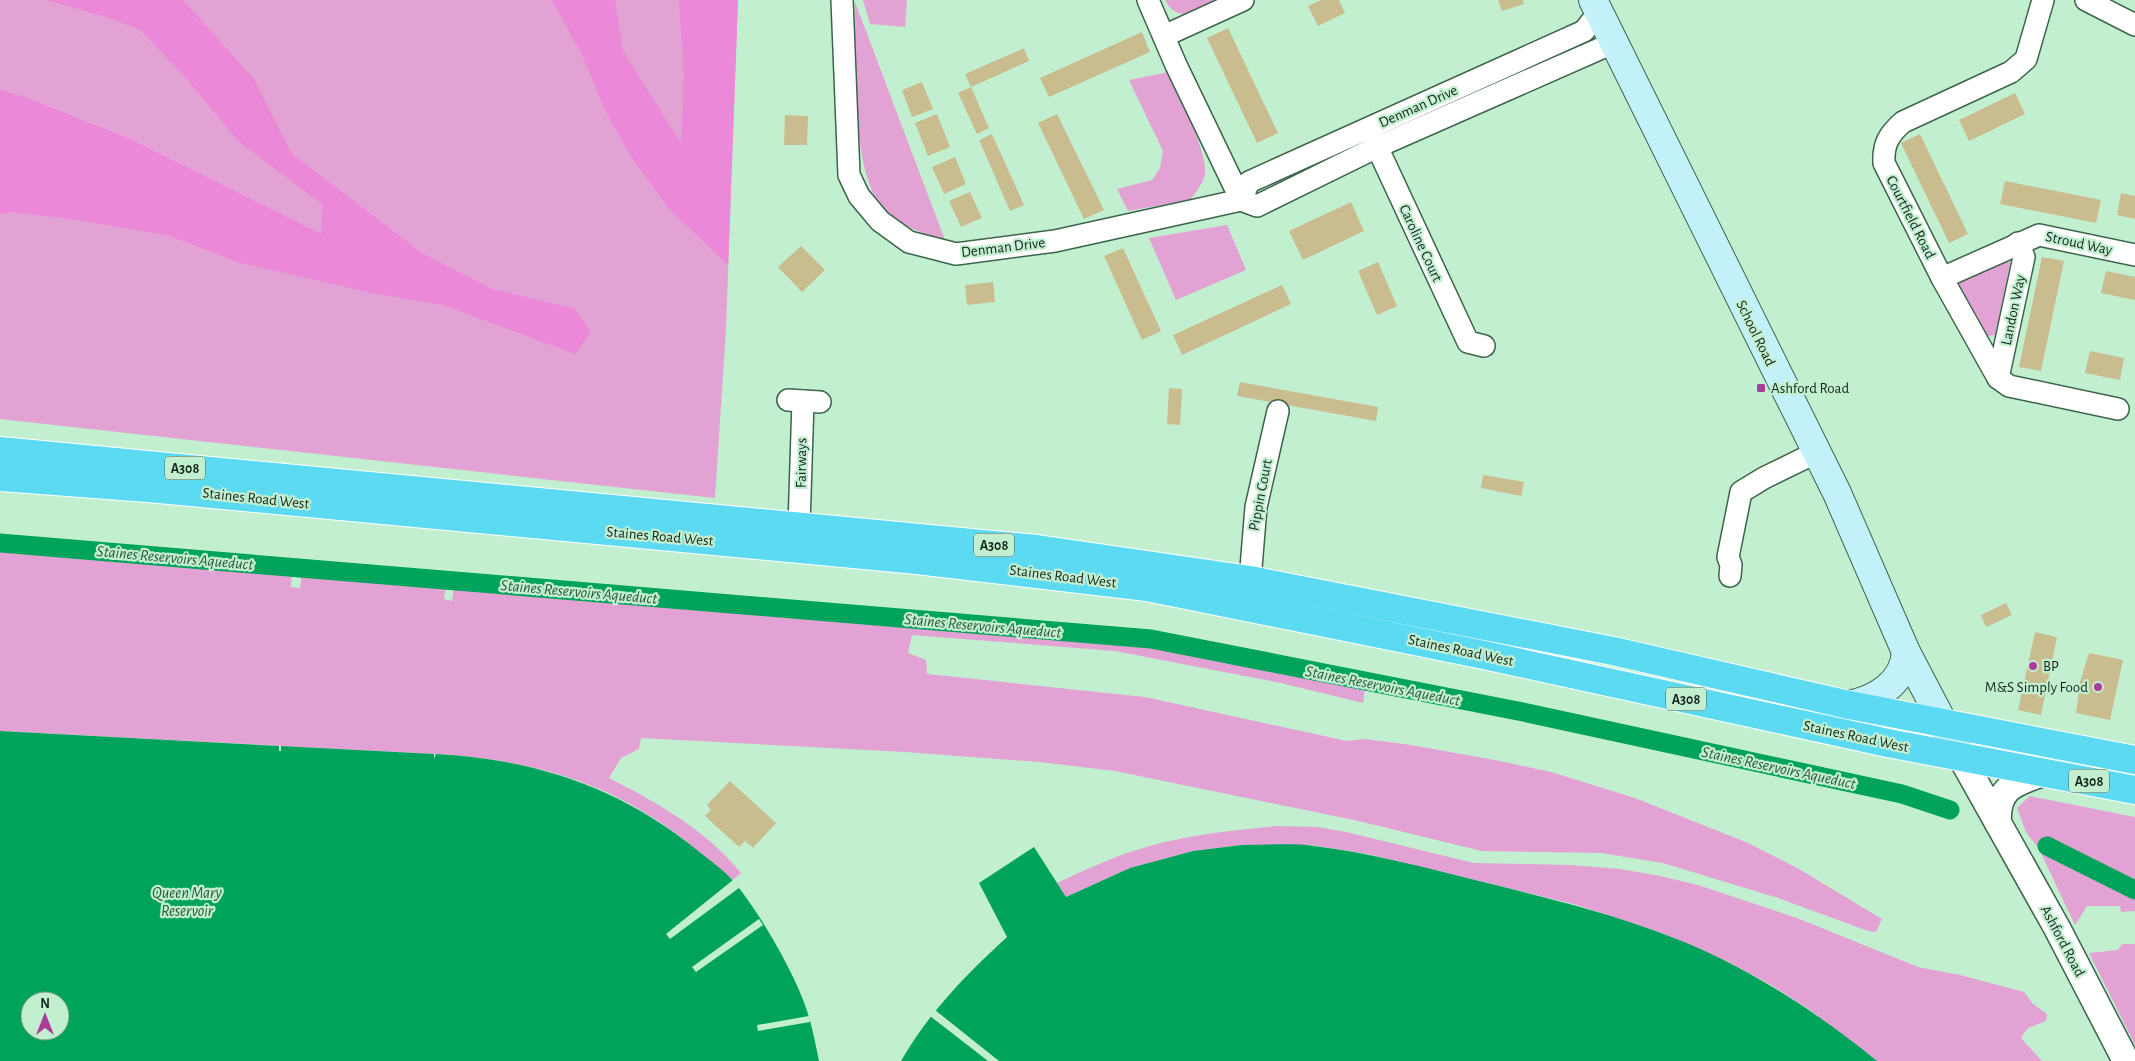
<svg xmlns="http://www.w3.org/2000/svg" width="2135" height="1061" viewBox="0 0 2135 1061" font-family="'Alegreya Sans',sans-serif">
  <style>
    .green { fill: #e3a2d4 }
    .forest { fill: #ec88d8 }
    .water { fill: #00a35c; fill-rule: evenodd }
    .pier { fill: #c3efd1 }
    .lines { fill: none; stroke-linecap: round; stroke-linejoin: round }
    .canal { stroke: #00a35c; stroke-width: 19 }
    .building { fill: #c9bd90 }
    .minor-casing { stroke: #3c644a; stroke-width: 24 }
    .tertiary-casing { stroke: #3c644a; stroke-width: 29 }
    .secondary-casing { stroke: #3c644a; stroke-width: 30 }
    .trunk-casing { stroke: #fff; stroke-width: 30 }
    .minor { stroke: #fff; stroke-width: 21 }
    .tertiary { stroke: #fff; stroke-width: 26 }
    .secondary { stroke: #c2f1fa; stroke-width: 28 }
    .trunk { stroke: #5cdaf2; stroke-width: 28 }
    .poi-dot { fill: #ac3c9a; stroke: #c3efd1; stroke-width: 2 }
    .labels { text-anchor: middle; stroke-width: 4.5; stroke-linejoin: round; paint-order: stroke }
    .shield { fill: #c3efd1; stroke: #496252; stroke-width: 1 }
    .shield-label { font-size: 14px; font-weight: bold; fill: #15261b }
    .street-label { font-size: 15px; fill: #15261b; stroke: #c3efd1 }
    .poi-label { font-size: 15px; fill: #15261b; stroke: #c3efd1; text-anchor: start }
    .water-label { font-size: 16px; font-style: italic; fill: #26583a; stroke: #c3efd1 }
  </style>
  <rect width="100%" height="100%" fill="#c3efd1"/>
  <g class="green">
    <polygon points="0,0 738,0 726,330 715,498 0,419"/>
    <polygon points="863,0 907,0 905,27 870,24"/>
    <path d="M1165,0H1223C1203,9 1179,27 1165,0Z"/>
    <path d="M855,2L945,240C925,234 903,227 887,213C849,180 856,52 855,2Z"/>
    <path d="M1169,72C1178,93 1209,156 1205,174C1203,184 1196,192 1190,200L1128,211L1117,189L1152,180L1160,168L1163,151L1129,80Z"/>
    <polygon points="1227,225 1246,270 1176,300 1149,238"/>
    <polygon points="2004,258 2010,263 1995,335 1983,337 1959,293 1960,278"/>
    <path d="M0,548L292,572L291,587L300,588L302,572L446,584L444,599L452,601L454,585L1091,639C1184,649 1274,671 1365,688L1363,703L1281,683L1115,651L912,635L908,653L926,660L927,674L1145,697L1347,741L1363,739L1405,744L1495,760L1551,772L1635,798L1748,843L1799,869L1882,919L1876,932L1868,931L1778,898L1663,863L1601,853L1482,851L1354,820L1115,771L1039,762L905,752L641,738L639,749L621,758L609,778C658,803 706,830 741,873L733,880C704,856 675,830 642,811C584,776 520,761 453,755L0,731Z"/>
    <polygon points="2030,796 2135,817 2135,883 2052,842 2044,852 2135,896 2135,911 2121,912 2120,906 2087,906 2075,925 2039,849 2026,832 2017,808"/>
    <path d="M1277,826L1317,827L1346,832L1474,863L1571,865L1620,869L1660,876L1698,885L1797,918L1918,967L1960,975L2024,992L2033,1004L2047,1014L2046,1021L2028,1028L2021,1038L2042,1061H1877L1810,1010L1771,985L1730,963L1662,933L1577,905L1368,854L1311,845H1242L1193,851L1130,868L1066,897L1057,883C1089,868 1122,853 1157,844C1196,834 1237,830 1277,826Z"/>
    <polygon points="2122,944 2135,944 2135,1045 2089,953 2118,950"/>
  </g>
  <g class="forest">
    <polygon points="46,0 183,0 254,79 292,154 422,253 492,289 575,309 591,332 575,354 443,305 372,293 237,262 170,236 72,219 10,212 0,214 0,90 22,96 128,138 321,234 322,204 238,141 187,79 140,30 106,17"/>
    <polygon points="552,0 615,0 623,51 681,143 684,74 679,0 738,0 728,265 669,209 630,155 606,112 582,55"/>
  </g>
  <g class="water">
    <path d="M0,731L279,746V751H281V746L434,754V759L436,754C534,759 620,787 697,850C709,860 724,870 734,882C759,911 799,980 809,1017C813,1031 816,1046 819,1061H0ZM30,1001H60V1031H30Z"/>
    <path d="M1242,845C1266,845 1291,843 1314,846C1371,853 1427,868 1483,882C1543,897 1603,911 1661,933C1740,962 1812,1008 1877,1061H901C929,1012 966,975 1007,937L979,883L1034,847L1066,897L1130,868L1193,851Z"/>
  </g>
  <g class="pier">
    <polygon points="733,880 739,888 670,939 666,934"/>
    <polygon points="759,919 763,925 696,972 692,967"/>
    <polygon points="935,1010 999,1061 988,1061 930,1016"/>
    <polygon points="809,1016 810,1022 758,1031 757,1025"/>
  </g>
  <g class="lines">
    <g class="canal">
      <polyline points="0,543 1151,639 1523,712 1902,794 1950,810"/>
      <polyline points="2047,846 2135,890"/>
    </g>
  </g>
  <g class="building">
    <polygon points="1321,0 1339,0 1345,13 1318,26 1308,6"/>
    <polygon points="1498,0 1523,0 1524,4 1502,11"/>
    <polygon points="1228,28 1278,133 1257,143 1207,38"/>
    <polygon points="1142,32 1150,52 1049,97 1040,78"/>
    <polygon points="1024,48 1029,61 971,87 965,74"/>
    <polygon points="922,82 933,109 912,117 902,90"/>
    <polygon points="971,87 989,128 977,134 958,93"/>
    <polygon points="2015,93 2025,114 1969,141 1959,120"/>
    <polygon points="937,114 950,147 928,156 915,123"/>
    <polygon points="1057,114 1104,210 1084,219 1038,123"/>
    <polygon points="785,115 808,116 807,145 784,145"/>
    <polygon points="992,134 1024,205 1010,211 979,140"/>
    <polygon points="1920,134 1968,234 1949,243 1901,143"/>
    <polygon points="955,157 966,184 944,194 932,167"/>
    <polygon points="2005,181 2101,200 2096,223 2000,204"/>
    <polygon points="970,192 982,218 961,227 949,201"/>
    <polygon points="2121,193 2135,196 2135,219 2117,215"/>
    <polygon points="1351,202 1364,231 1303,260 1289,231"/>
    <polygon points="801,246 825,270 802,292 778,267"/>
    <polygon points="1123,248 1161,331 1142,340 1104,256"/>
    <polygon points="2042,257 2064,261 2041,371 2019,367"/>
    <polygon points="1378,262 1397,306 1377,315 1358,271"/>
    <polygon points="2106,271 2135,277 2135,300 2101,293"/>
    <polygon points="993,282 995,302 967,305 965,285"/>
    <polygon points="1282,285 1291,304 1182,355 1173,335"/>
    <polygon points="2090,351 2124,358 2120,380 2085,373"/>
    <polygon points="1240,382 1378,407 1376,421 1237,396"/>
    <polygon points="1169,388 1182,389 1180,425 1167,424"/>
    <polygon points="1483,475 1524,482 1521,496 1481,488"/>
    <polygon points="2006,603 2012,615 1986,627 1981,615"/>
    <polygon points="2035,632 2057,637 2041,715 2018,710"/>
    <polygon points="2089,653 2123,660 2110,720 2076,713 2080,682"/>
    <polygon points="730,781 776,823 753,848 745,841 739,847 705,816 711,810 707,805"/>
  </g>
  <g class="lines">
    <g class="minor-casing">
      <g id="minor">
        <polyline points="842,0 849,175 859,196 880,221 909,242 956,254 1055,241 1241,200 1257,206 1377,147 1613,43"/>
        <polyline points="1148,0 1176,65 1241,200"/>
        <path d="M2043,0L2026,59L2011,72L1903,122C1889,134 1883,144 1884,163L1942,278L1998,378L2009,386L2118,409"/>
        <polyline points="2086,0 2135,25"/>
        <polyline points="1164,36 1243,0"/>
        <polyline points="1372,136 1468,342 1484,346"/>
        <polyline points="1241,200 1249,182 1584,31 1599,12"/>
        <polyline points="1942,278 2039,235 2135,255"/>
        <polyline points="1998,378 2024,257 2018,243"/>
        <polyline points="788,400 820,402"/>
        <polyline points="799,526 803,401"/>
        <polyline points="1730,576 1731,565 1728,557 1741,492 1764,478 1815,453"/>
        <polyline points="1250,580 1256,507 1278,411"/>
      </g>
    </g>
    <g class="tertiary-casing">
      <g id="tertiary">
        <polyline points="1961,757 2057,928 2126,1061"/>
        <path d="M1998,823C1996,788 2014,783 2043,773"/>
      </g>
    </g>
    <g class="secondary-casing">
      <g id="secondary">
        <polyline points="1593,0 1837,493 1906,652 1961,757"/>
        <path d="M1849,705C1877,699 1904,683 1906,652"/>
      </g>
    </g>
    <g class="trunk-casing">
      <g id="trunk">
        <polyline points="0,451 1037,549 1250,580 1613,651 1849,705 2135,760"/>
        <polyline points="0,477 148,488 917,560 1147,587 1484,655 1888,743 2135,790"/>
      </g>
    </g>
    <use href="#minor" class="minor"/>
    <use href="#tertiary" class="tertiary"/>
    <use href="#secondary" class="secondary"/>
    <use href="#trunk" class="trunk"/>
  </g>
  <g class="poi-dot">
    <rect x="1756" y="383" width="10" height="10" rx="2.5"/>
    <circle cx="2033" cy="666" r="5"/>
    <circle cx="2098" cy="687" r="5"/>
  </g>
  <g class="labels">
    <g class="shield">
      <rect x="165" y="456.5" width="40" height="23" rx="4"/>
      <rect x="974" y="533.5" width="40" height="23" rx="4"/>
      <rect x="1666" y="687.5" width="40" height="23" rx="4"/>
      <rect x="2069" y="769.5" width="40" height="23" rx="4"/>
    </g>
    <g class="shield-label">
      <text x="185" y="473">A308</text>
      <text x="994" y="550">A308</text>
      <text x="1686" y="704">A308</text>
      <text x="2089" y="786">A308</text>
    </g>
    <g class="street-label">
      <text transform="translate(1418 106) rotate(-24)" y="5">Denman Drive</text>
      <text transform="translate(1911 217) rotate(63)" y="5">Courtfield Road</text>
      <text transform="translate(1421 243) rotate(65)" y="5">Caroline Court</text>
      <text transform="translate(2079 243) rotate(12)" y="5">Stroud Way</text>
      <text transform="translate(1003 247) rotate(-7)" y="5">Denman Drive</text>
      <text transform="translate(2013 310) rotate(-78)" y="5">Landon Way</text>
      <text transform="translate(1756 333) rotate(64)" y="5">School Road</text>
      <text transform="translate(801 463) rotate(-89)" y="5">Fairways</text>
      <text transform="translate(1260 495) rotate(-79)" y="5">Pippin Court</text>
      <text transform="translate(256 498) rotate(6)" y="5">Staines Road West</text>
      <text transform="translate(660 536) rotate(5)" y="5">Staines Road West</text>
      <text transform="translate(1063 576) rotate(7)" y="5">Staines Road West</text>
      <text transform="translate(1461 650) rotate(12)" y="5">Staines Road West</text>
      <text transform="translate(1856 736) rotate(12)" y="5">Staines Road West</text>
      <text transform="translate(2063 941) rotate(62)" y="5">Ashford Road</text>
    </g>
    <g class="poi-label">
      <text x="1771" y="393">Ashford Road</text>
      <text x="2043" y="671">BP</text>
      <text x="2088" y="692" text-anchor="end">M&amp;S Simply Food</text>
    </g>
    <g class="water-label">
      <text transform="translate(175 557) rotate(5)" y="6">Staines Reservoirs Aqueduct</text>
      <text transform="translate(579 591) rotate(5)" y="6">Staines Reservoirs Aqueduct</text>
      <text transform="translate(983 625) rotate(5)" y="6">Staines Reservoirs Aqueduct</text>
      <text transform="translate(1383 685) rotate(11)" y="6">Staines Reservoirs Aqueduct</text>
      <text transform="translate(1779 767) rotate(12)" y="6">Staines Reservoirs Aqueduct</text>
      <text x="187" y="898">Queen Mary<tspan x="187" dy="18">Reservoir</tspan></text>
    </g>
  </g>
  <g transform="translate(45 1016)"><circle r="24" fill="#c3efd1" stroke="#7d9f88"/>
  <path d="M0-4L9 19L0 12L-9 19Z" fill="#ac3c9a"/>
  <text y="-8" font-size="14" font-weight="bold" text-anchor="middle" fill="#15261b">N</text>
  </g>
</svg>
